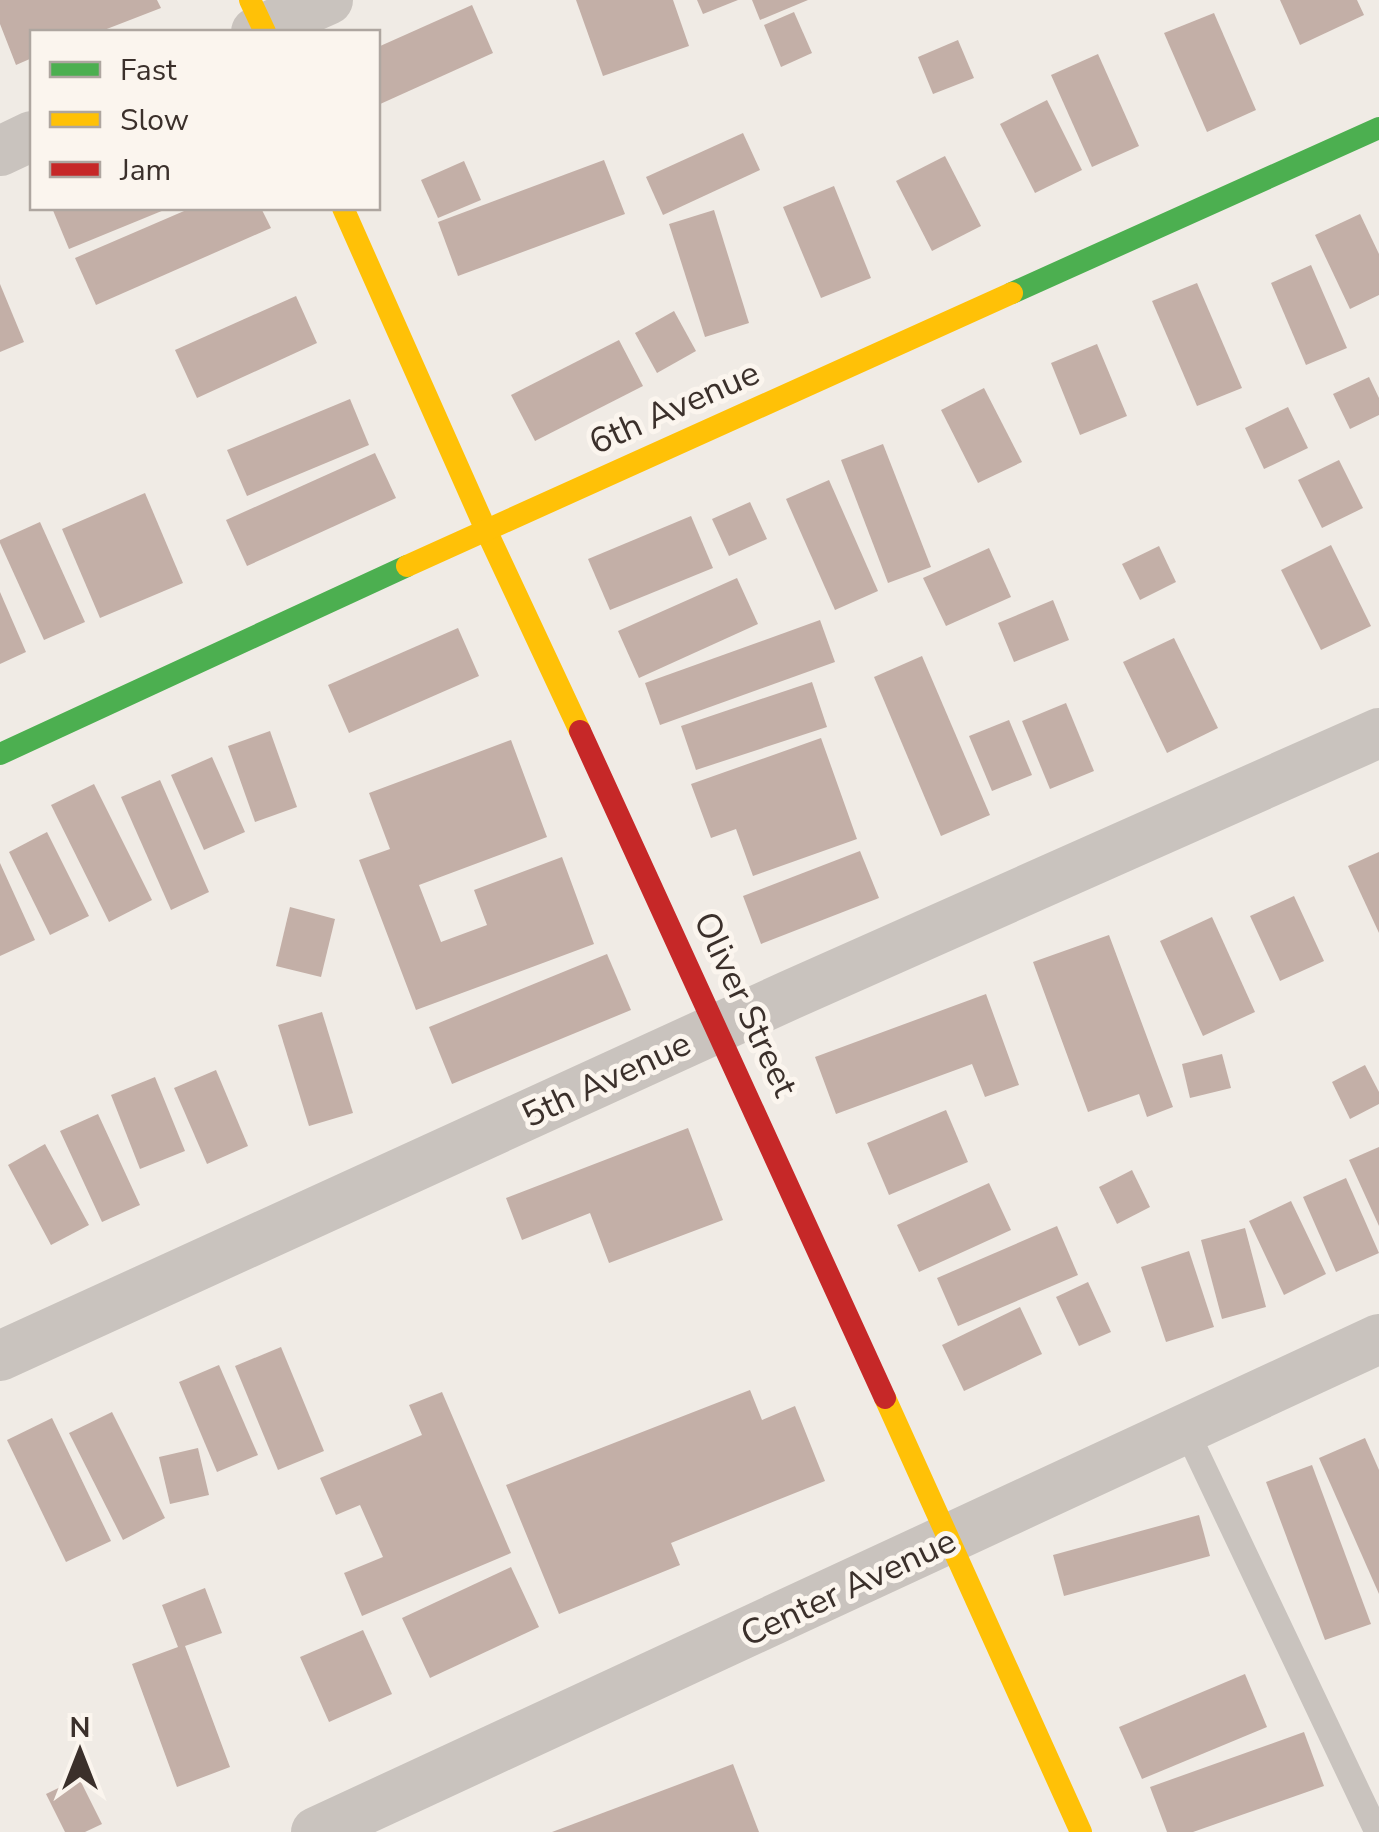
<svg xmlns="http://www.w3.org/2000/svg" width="1379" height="1832" viewBox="0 0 1379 1832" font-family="'Nunito Sans',sans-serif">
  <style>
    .building { fill: #c3afa7 }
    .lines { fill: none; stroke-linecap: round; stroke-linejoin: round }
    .lane { stroke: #c9c3be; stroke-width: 25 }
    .street { stroke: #c9c3be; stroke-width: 50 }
    .fast { stroke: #4caf50; stroke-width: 22 }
    .slow { stroke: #ffc107; stroke-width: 22 }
    .jam { stroke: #c62828; stroke-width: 22 }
    .labels { text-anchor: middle; stroke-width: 10; stroke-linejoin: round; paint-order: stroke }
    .street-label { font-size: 35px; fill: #3b302b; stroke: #fbf5ee }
  </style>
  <rect width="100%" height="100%" fill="#f0ebe5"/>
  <g class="building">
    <polygon points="0,0 157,0 161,8 99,32 32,32 32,58 16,65 0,24"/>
    <polygon points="576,0 673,0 689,46 603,76"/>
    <polygon points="697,0 738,0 703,14"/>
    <polygon points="752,0 808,0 760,20"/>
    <polygon points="1280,0 1357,0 1364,15 1300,45"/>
    <polygon points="472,5 493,53 378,105 378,47"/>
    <polygon points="794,12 812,53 781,67 764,25"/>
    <polygon points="1214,13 1256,110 1207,132 1164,33"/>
    <polygon points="958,40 974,78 933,94 918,57"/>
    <polygon points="1098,54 1139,146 1092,167 1051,75"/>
    <polygon points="1047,100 1082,170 1035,193 1000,124"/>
    <polygon points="743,133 760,170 663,215 646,177"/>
    <polygon points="945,156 981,226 932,251 896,181"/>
    <polygon points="604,160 625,214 458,276 438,222"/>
    <polygon points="464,161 481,200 438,218 421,180"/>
    <polygon points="834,186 871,278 821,298 783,207"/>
    <polygon points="52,208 169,208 69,249"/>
    <polygon points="191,208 261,208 271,228 96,305 75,258"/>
    <polygon points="714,210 749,323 705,337 669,224"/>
    <polygon points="1360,214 1379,254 1379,295 1350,309 1315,235"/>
    <polygon points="1311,265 1347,348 1306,365 1271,283"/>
    <polygon points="1197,283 1242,388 1197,406 1152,301"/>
    <polygon points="0,284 24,342 0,352"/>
    <polygon points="296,296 317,343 197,398 175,350"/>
    <polygon points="674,311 696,351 657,373 635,333"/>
    <polygon points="619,340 643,386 535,441 511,395"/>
    <polygon points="1097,344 1127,416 1080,435 1051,363"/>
    <polygon points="1369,377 1379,398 1379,415 1350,429 1333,394"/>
    <polygon points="984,388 1022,462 978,483 941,410"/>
    <polygon points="350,399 369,445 247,496 227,450"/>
    <polygon points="1288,407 1308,448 1264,469 1245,428"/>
    <polygon points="883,444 931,567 888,583 841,460"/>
    <polygon points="375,453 396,498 247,566 226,520"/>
    <polygon points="1339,460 1363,508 1322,528 1298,480"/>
    <polygon points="829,480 878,591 835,610 786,499"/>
    <polygon points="145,493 183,583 100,618 62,529"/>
    <polygon points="750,502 767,539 729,556 712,519"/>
    <polygon points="691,516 713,568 610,610 588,559"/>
    <polygon points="40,522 85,622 44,640 0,543 0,540"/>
    <polygon points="1331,545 1371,626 1321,650 1281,570"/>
    <polygon points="1159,546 1176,582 1140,600 1122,564"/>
    <polygon points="989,548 1011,597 946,626 923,578"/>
    <polygon points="737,578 758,624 639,678 618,631"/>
    <polygon points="0,592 26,652 0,664"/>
    <polygon points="1053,600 1069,640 1014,662 998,623"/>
    <polygon points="820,620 835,662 660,725 645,683"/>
    <polygon points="458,628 479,676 349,733 328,685"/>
    <polygon points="1174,638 1218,728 1167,753 1123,662"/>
    <polygon points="922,656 990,815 941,836 874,677"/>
    <polygon points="812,682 827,727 696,770 681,726"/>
    <polygon points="1066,703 1094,771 1050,789 1022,721"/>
    <polygon points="1009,720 1032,775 992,791 969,736"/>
    <polygon points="270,731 297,807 255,822 228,746"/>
    <polygon points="821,738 857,839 753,876 736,829 711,838 691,784"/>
    <polygon points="511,740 547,837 419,885 441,942 487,925 474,890 562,857 594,944 416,1010 359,860 390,849 369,793"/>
    <polygon points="212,757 245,832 204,850 171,775"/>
    <polygon points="160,780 209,892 171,910 121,797"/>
    <polygon points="94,784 152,900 109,922 51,805"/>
    <polygon points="47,832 89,916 50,935 9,852"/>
    <polygon points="860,851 879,898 761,944 743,896"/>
    <polygon points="1379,852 1379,933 1348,866"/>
    <polygon points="0,863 35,940 0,956"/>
    <polygon points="1294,896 1324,961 1280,981 1250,916"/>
    <polygon points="290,907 335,919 321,977 276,966"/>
    <polygon points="1212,917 1255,1012 1203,1036 1160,941"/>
    <polygon points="1109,935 1173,1107 1147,1117 1139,1094 1088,1112 1033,962"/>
    <polygon points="607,954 631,1010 452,1084 429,1027"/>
    <polygon points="986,994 1019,1085 985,1097 972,1064 836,1114 815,1057"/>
    <polygon points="322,1012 353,1113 309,1126 278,1025"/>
    <polygon points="1222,1054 1231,1088 1190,1098 1182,1064"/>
    <polygon points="1365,1065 1379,1092 1379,1104 1350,1119 1332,1082"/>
    <polygon points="216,1070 248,1146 207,1164 174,1088"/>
    <polygon points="155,1077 185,1151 140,1169 111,1095"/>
    <polygon points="946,1110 968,1162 889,1195 867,1143"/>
    <polygon points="98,1114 140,1205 102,1222 60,1131"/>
    <polygon points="688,1128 723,1220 609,1263 590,1213 522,1240 506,1198"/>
    <polygon points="45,1144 89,1225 51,1245 8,1165"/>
    <polygon points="1379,1147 1379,1226 1349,1160"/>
    <polygon points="1132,1170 1150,1207 1117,1224 1099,1187"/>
    <polygon points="1346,1178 1379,1253 1336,1272 1303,1197"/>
    <polygon points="989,1183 1011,1230 919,1272 897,1225"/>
    <polygon points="1291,1201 1326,1274 1284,1295 1249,1221"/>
    <polygon points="1057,1226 1078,1275 958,1326 937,1278"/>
    <polygon points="1245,1228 1266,1307 1222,1319 1201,1240"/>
    <polygon points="1189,1251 1214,1327 1166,1342 1141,1267"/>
    <polygon points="1088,1282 1111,1332 1079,1346 1056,1297"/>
    <polygon points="1020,1307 1042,1354 964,1391 942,1345"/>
    <polygon points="281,1347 324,1451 278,1470 235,1366"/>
    <polygon points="219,1365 258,1455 217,1472 179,1382"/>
    <polygon points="750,1390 762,1420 795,1406 825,1481 671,1543 680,1565 559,1614 506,1485"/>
    <polygon points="442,1392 511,1553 362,1616 344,1573 383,1557 360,1505 336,1515 320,1478 422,1435 409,1405"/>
    <polygon points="112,1412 165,1518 123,1540 69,1433"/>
    <polygon points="52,1418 111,1541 66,1562 7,1440"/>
    <polygon points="1365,1438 1379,1470 1379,1594 1319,1458"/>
    <polygon points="198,1448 209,1495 170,1504 159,1457"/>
    <polygon points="1312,1465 1371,1624 1325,1640 1266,1482"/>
    <polygon points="1199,1515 1210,1556 1064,1596 1053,1555"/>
    <polygon points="511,1567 539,1627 430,1678 402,1618"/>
    <polygon points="205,1588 222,1633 185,1646 230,1767 177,1787 132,1664 178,1647 162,1605"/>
    <polygon points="363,1630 392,1694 329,1722 300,1657"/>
    <polygon points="1245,1674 1267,1727 1142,1779 1119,1727"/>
    <polygon points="1304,1732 1324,1786 1193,1832 1167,1832 1150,1787"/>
    <polygon points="733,1764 759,1832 552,1832"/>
    <polygon points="79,1778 102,1824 85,1832 65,1832 46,1794"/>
  </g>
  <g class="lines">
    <polyline class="lane" points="1186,1430 1377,1832"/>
    <g class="street">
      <polyline points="256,32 328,0"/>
      <polyline points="0,151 32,136"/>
      <polyline points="0,1356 790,995 1379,733"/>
      <polyline points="316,1832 1379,1339"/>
    </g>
    <g class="fast">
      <polyline points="1012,293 1379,128"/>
      <polyline points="0,754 407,566"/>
    </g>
    <g class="slow">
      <polyline points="250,0 265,32"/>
      <polyline points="343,208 486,530 580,731"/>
      <polyline points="407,566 1012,293"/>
      <polyline points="885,1398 1081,1832"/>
    </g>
    <polyline class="jam" points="580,731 885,1398"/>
  </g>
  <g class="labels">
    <g class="street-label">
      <text transform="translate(674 407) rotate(-24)" y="12">6th Avenue</text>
      <text transform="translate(746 1004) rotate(65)" y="12">Oliver Street</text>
      <text transform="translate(606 1079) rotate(-25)" y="12">5th Avenue</text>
      <text transform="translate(848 1587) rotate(-25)" y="12">Center Avenue</text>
    </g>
  </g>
  <rect x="30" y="30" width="350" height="180" fill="#fbf5ee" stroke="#aea6a0" stroke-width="2.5"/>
  <rect x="50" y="62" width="50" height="15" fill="#4caf50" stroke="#aea6a0" stroke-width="2.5"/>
  <text x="120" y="80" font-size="30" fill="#3b302b">Fast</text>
  <rect x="50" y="112" width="50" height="15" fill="#ffc107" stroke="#aea6a0" stroke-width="2.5"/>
  <text x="120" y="130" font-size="30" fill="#3b302b">Slow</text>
  <rect x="50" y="162" width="50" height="15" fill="#c62828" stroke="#aea6a0" stroke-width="2.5"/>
  <text x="120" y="180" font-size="30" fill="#3b302b">Jam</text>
  <g transform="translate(80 1752)" stroke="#fbf5ee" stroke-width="8" paint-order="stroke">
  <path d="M0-8L18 38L0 25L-18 38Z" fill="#3b302b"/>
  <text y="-15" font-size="28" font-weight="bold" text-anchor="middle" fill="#3b302b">N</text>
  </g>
</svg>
